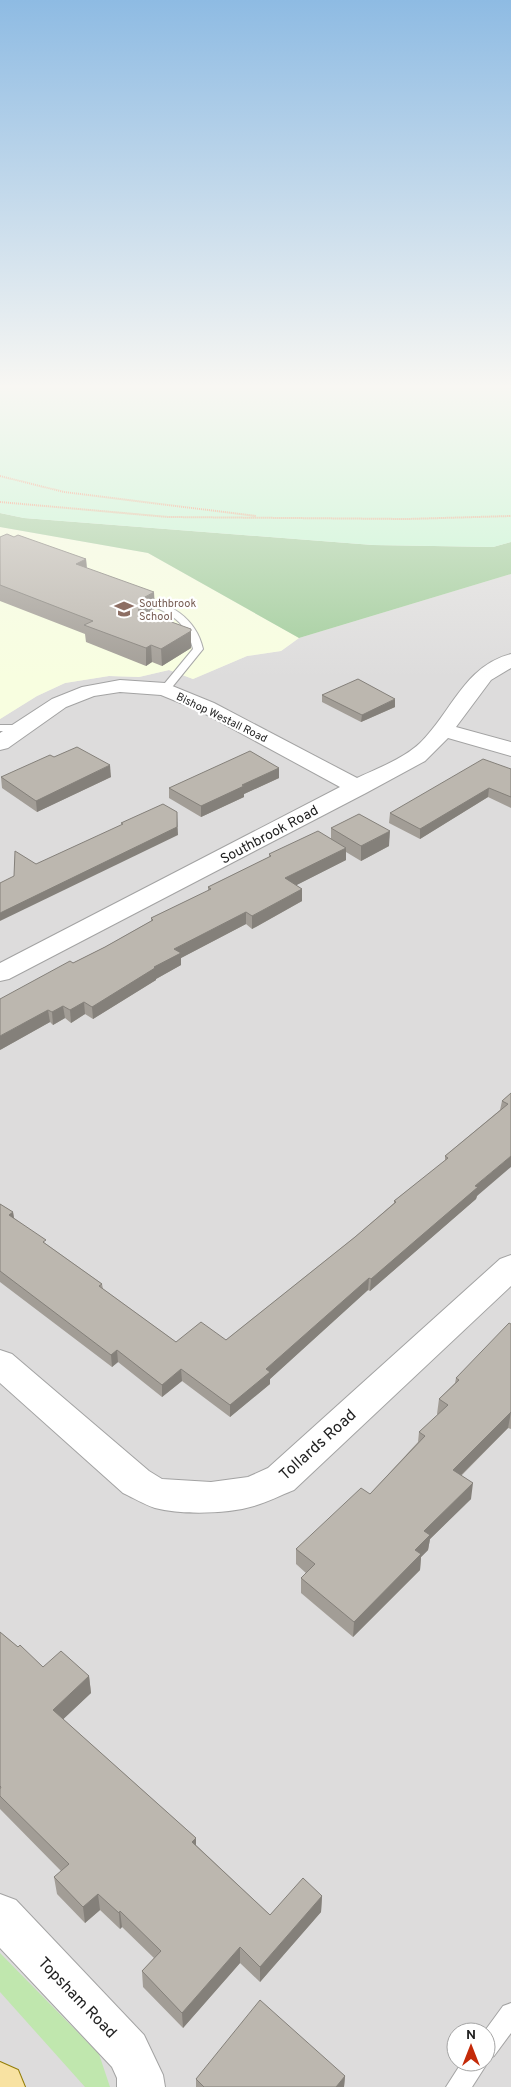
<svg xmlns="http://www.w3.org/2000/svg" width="511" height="2087" viewBox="0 0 511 2087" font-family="Overpass,sans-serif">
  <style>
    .residential { fill: #dddcdc; fill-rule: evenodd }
    .education { fill: #f8fee0 }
    .grass { fill: #c0e7ae }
    .forest { fill: #a2cd9c }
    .park { fill: #c5f7d2 }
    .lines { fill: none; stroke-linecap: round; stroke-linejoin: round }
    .service-casing { stroke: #a3a3a3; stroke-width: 2 }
    .minor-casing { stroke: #a3a3a3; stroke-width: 2 }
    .primary-casing { stroke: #937d07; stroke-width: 2 }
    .path { stroke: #f39672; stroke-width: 2; stroke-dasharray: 1 1; stroke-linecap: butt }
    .service { fill: #fff; fill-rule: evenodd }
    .minor { fill: #fff; fill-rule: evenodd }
    .primary { fill: #f8e2a2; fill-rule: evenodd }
    .wall { fill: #a29d96 }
    .shaded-wall { fill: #84807a }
    .building { fill: #bcb7af; stroke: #84807a }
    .labels { text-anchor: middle; stroke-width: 4.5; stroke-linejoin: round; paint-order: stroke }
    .far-education-label { font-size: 11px; fill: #785e54; stroke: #fff; text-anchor: start }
    .far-street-label { font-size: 11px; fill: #1f1f1f; stroke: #fff }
    .street-label { font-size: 14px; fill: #1f1f1f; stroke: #fff }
    .near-street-label { font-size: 16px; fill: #1f1f1f; stroke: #fff }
  </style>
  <rect width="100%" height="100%" fill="#efeee5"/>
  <path class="residential" d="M511,574V2087H0V719L37,696L65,683L109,676L139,677L169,670L193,679L247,656L281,651L299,638ZM456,2032H486V2062H456Z"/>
  <polygon class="education" points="0,527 148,553 299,638 281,651 247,656 193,679 169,670 139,677 109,676 65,683 37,696 0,719"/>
  <polygon class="grass" points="0,1953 99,2054 110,2087 85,2087 0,1992"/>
  <polygon class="forest" points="0,513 24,518 373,545 493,547 511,542 511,574 299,638 148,553 0,527"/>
  <polygon class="park" points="0,386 511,386 511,542 493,547 373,545 24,518 0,513"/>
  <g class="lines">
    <g class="service-casing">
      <g id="service">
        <path d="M139,595C169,603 196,617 203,649L169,691H161L160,689L193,649C186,617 163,610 136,600V596Z"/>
        <polygon points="0,725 22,725 27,728 22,731 0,731"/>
        <polygon points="511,2003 511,2033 494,2056 487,2059 488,2062 472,2087 446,2087 462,2062 486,2062 486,2032 484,2032 503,2006"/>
      </g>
    </g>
    <g class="minor-casing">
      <g id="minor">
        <path d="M511,654V668L491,680L456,727L511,742V756L448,738L425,761L366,793L9,979L0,981V963L340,787L200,711L161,695L120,692L94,696L66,707L8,748L0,750V733L52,699L82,687L120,680L165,683L214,703L357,778C378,768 403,759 420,743C451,713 465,665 511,654Z"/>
        <path d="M511,1255V1286L294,1490C281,1495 268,1502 254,1506C228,1514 181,1515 155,1508C143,1504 134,1498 123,1493L0,1383V1350L12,1354L149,1471L162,1479L211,1482L248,1477L268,1468L500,1259Z"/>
        <polygon points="0,1894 16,1900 144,2035 163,2075 165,2087 117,2087 117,2078 112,2067 0,1948"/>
      </g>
    </g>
    <g class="primary-casing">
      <polygon id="primary" points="0,2062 18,2070 25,2087 0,2087"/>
    </g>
    <g class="path">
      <polyline points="0,476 64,492 256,516"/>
      <polyline points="0,502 168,517 407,519 511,516"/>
    </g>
    <use href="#service" class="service"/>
    <use href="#minor" class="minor"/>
    <use href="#primary" class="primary"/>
  </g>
  <g class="wall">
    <polygon points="0,537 86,559 87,568 155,609 154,609 155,616 191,629 191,648 162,666 152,662 146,666 86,642 85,634 0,601"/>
    <polygon points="322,695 395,707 361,722 322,702"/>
    <polygon points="54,757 111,777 37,812 2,788 1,777"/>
    <polygon points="279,768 279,778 244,794 244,797 201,817 169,798 169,788"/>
    <polygon points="511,769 511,808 488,797 420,839 389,823 390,813"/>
    <polygon points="331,828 389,846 361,861 346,852 346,860 296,885 302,889 302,901 252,929 246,924 181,958 181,965 156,979 156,980 93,1019 85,1014 71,1023 65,1018 53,1025 50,1022 0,1050 73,963 105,947 151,921 151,918 208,891 208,887 269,857 269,854 331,839"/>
    <polygon points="511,1093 477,1196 476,1199 370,1291 368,1290 270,1379 270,1384 230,1417 182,1381 162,1397 118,1362 112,1367 0,1282 0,1204 13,1212 14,1218 46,1244 102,1284 103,1289 176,1342 226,1340 355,1237 394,1203 394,1201 445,1161 445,1156 500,1110 502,1101"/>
    <polygon points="511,1324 511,1429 508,1428 461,1476 471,1499 430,1539 428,1550 421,1557 420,1570 353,1637 301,1593 301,1578 306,1573 296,1564 296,1549 370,1494 418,1442 419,1432 438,1415 437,1414 439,1399 455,1383 456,1378"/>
    <polygon points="0,1632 18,1647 43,1667 89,1676 91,1693 63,1719 196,1838 196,1845 270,1915 322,1896 321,1912 260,1982 240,1963 183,2028 143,1987 142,1971 154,1958 122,1927 120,1929 100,1910 85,1923 57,1894 54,1877 61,1871 0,1809"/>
    <polygon points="345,2076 344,2087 196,2087 196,2079"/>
  </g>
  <g class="shaded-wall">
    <polygon points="86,559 87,575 76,564"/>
    <polygon points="154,592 155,609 154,609 155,617 138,610 145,597"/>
    <polygon points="191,631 191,648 162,666 161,649"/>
    <polygon points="151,645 152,662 146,666 146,648"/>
    <polygon points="395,699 395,707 361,722 362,715"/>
    <polygon points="110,765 111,777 37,812 36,801"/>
    <polygon points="279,768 279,778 244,794 244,797 201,817 201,806 242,785"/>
    <polygon points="489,788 488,797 420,839 420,829"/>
    <polygon points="177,812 178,835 0,921 0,913"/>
    <polygon points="390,831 389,846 361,861 361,846"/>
    <polygon points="346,848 346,860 285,891 285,878"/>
    <polygon points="302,889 302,901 252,929 252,916"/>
    <polygon points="246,912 246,924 181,958 181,965 156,979 156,980 93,1019 92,1007 154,967 174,949"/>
    <polygon points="84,1002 85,1014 71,1023 70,1010"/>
    <polygon points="63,1006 65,1018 53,1025 52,1012"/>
    <polygon points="48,1010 50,1022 0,1050 0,1036"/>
    <polygon points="511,1156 511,1167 477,1196 476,1199 370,1291 371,1279 475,1186"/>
    <polygon points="13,1212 15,1225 9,1215"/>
    <polygon points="369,1278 368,1290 270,1379 270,1384 230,1417 230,1405 266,1369"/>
    <polygon points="117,1350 118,1362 112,1367 111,1355"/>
    <polygon points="181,1369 182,1381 162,1397 162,1385"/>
    <polygon points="511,1412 508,1428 451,1485 453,1470"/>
    <polygon points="473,1483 471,1499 430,1539 428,1550 421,1557 420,1570 353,1637 354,1622 415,1550 424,1531"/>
    <polygon points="89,1676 91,1693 55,1727 53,1710"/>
    <polygon points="196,1838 196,1854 192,1842"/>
    <polygon points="98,1894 100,1910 85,1923 83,1907"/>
    <polygon points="322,1896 321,1912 260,1982 260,1967"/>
    <polygon points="120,1911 122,1927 120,1929 119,1913"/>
    <polygon points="240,1947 240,1963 183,2028 182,2013"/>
    <polygon points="345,2076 344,2087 336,2087"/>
  </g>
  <g class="building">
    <polygon points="7,534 14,537 18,535 86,559 76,564 154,592 145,597 154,601 138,610 191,629 191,631 161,649 151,645 146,648 84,625 93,621 0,585 0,537"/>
    <polygon points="358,679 395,699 362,715 322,695"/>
    <polygon points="77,747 110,765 36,801 1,777 50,755 54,757"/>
    <polygon points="250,751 279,768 242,785 244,786 201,806 169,788"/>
    <polygon points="483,759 511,769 511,797 489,788 420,829 390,813"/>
    <polygon points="163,804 177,812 177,827 0,913 0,883 14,876 15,851 36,864 123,824 121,823"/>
    <polygon points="359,814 390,831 361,846 331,828"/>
    <polygon points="318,831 346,848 285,878 302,889 252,916 246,912 174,949 181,953 154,967 155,968 92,1007 84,1002 70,1010 63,1006 52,1012 48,1010 0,1036 0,999 70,961 73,963 105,947 153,920 151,918 211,889 208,887 271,856 269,854"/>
    <polygon points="511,1093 511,1156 475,1186 478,1187 415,1241 371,1279 369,1278 266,1369 270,1372 230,1405 181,1369 162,1385 117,1350 111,1355 0,1271 0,1204 13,1212 9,1215 46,1240 43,1242 102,1284 99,1286 176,1342 201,1322 226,1340 355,1237 396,1202 394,1201 448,1158 445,1156 508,1104 502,1101"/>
    <polygon points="509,1323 511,1324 511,1412 453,1470 473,1483 424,1531 430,1535 415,1550 421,1554 354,1622 301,1578 315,1564 296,1549 361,1488 370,1494 425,1436 419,1432 448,1405 439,1399 459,1380 456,1378"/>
    <polygon points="0,1632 18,1647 20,1645 43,1667 61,1651 89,1676 53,1710 196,1838 192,1842 270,1915 303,1878 322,1896 260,1967 240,1947 182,2013 142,1971 161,1951 120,1911 119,1913 98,1894 83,1907 54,1877 69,1864 0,1796 0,1789 1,1787 0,1786"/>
    <polygon points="260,2000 345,2076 336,2087 204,2087 196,2079"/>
  </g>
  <linearGradient id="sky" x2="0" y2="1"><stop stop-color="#8ebbe3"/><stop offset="0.57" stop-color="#f8f7f3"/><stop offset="1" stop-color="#f8f7f3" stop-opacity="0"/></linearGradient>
  <rect width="511" height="678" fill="url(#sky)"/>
  <defs>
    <g id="school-bare" transform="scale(1.5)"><path d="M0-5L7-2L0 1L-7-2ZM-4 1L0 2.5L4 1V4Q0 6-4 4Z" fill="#8d6e63" stroke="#fff" stroke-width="2.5" paint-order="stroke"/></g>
  </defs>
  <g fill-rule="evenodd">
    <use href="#school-bare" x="124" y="609"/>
  </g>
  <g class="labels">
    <g class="far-education-label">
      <text x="139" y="607">Southbrook<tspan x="139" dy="13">School</tspan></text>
    </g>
    <g class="far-street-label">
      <text transform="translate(222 717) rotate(26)" y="4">Bishop Westall Road</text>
    </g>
    <g class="street-label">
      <text transform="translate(269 834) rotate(-28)" y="5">Southbrook Road</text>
    </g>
    <g class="near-street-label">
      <text transform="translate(317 1444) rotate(-42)" y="6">Tollards Road</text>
      <text transform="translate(78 1997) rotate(46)" y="6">Topsham Road</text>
    </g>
  </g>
  <g transform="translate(471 2047)"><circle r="24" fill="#ffffff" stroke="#a5a5a5"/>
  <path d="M0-4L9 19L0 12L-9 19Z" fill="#c42a09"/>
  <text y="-8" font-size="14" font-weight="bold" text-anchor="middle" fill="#1f1f1f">N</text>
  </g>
</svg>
